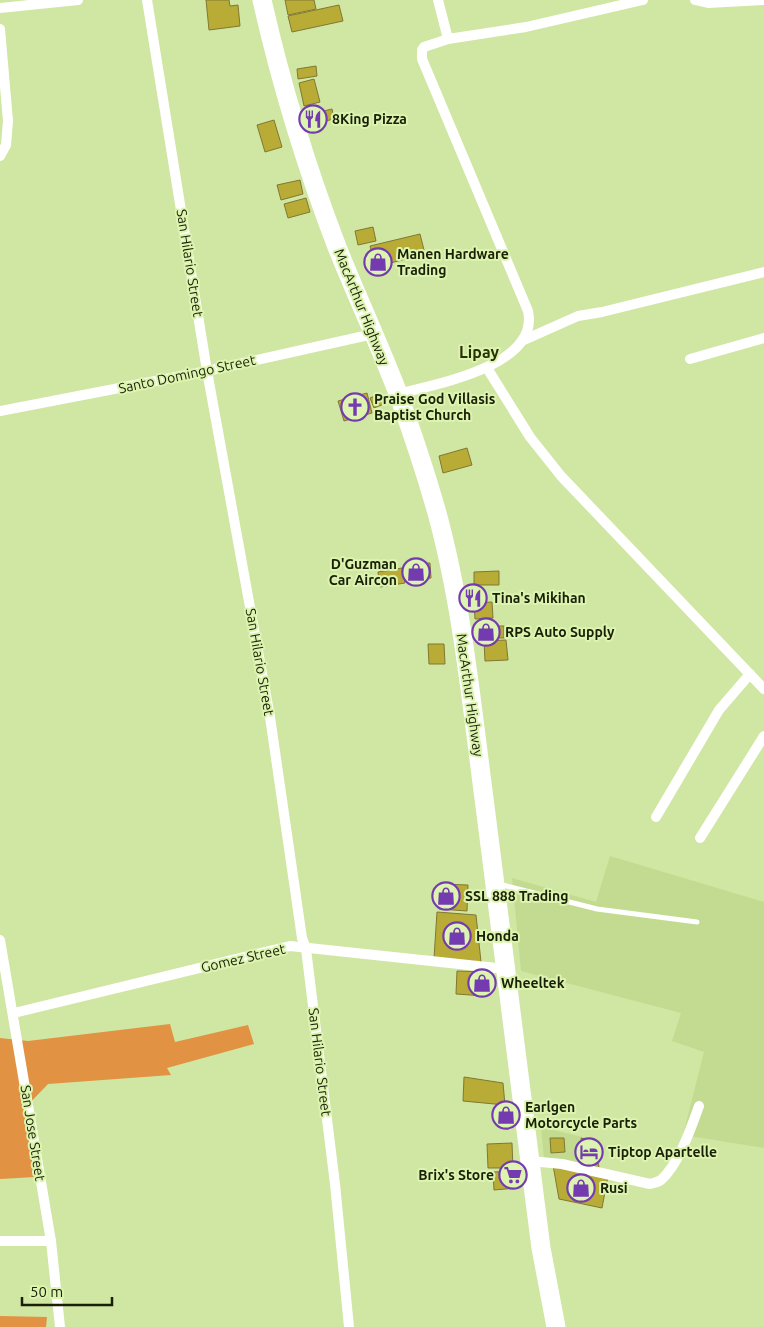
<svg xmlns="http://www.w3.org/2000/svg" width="764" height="1327" viewBox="0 0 764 1327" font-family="Ubuntu,sans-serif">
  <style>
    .built { fill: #c3db90 }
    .forest { fill: #e19242 }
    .building { fill: #b8ab36; stroke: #807833 }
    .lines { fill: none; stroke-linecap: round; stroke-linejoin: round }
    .lane { stroke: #fff; stroke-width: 5 }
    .street { stroke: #fff; stroke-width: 10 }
    .highway { stroke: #fff; stroke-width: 19 }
    .labels { text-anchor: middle; stroke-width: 4; stroke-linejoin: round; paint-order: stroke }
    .poi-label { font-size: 14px; font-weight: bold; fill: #192006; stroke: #ddf4b0; text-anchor: start }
    .street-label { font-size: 14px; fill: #192006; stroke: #ddf4b0 }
    .quarter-label { font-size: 16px; font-weight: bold; fill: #263200; stroke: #ddf4b0 }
  </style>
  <rect width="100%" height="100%" fill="#d0e6a3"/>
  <g class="built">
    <polygon points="610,856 764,902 764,1148 683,1135 704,1052 672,1041 681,1013 521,971 512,878 596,902"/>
    <polygon points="541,1127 595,1140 601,1170 544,1159"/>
  </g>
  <g class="forest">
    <polygon points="170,1024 175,1042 248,1025 254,1044 167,1068 171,1075 48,1084 24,1109 35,1177 0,1179 0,1038 28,1041"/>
    <polygon points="0,1316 47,1317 46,1327 0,1327"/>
  </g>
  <g class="building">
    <polygon points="206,0 229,0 230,6 238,5 240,26 209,30"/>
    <polygon points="285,0 314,0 316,9 288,15"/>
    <polygon points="339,5 343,21 292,32 288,16"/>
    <polygon points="316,66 317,76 298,79 297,69"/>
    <polygon points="314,79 320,102 304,106 299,83"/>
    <polygon points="332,109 334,119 309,125 307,115"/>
    <polygon points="274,120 282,147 265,152 257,125"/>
    <polygon points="300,180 303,194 281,200 277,185"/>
    <polygon points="306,198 310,212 288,218 284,204"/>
    <polygon points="373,227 376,241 358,245 355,231"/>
    <polygon points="420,234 425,254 375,267 370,246"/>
    <polygon points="367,393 372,413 344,421 338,401"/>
    <polygon points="380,394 384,404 374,408 370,398"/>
    <polygon points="467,448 472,465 443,473 439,456"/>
    <polygon points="422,563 430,563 431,578 423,579"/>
    <polygon points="402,568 405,583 380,587 378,572"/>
    <polygon points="499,571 499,585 474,585 474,572"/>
    <polygon points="479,591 481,599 472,601 470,593"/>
    <polygon points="492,602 493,618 475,619 474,603"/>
    <rect x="483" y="626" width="21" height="12"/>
    <polygon points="506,640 508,660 485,661 484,641"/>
    <polygon points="428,644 444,644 445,664 429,664"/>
    <polygon points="440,884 468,885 467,911 439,909"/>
    <polygon points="437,912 476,915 481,962 434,958"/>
    <polygon points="457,971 486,972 485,996 456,994"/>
    <polygon points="464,1077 503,1083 505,1105 463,1101"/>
    <polygon points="498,1106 509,1107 508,1121 497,1120"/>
    <polygon points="550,1138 564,1138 565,1152 551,1153"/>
    <polygon points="581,1138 594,1142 599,1168 586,1164"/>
    <polygon points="512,1143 513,1168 488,1168 487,1144"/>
    <polygon points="553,1165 608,1176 602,1208 559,1199"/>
    <polygon points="516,1171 517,1188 494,1190 493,1172"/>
  </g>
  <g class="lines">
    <polyline class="lane" points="499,884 597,909 697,922"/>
    <g class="street">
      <polyline points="147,0 207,371 270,717 302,938 306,949 335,1184 349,1327"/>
      <polyline points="695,0 708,3 763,0"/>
      <polyline points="0,8 78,0"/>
      <polyline points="0,29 8,121 6,145 0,156"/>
      <polyline points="448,39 526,27 643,0"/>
      <polyline points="524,340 578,316 602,312 764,272"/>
      <polyline points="690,359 764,338"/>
      <polyline points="487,368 530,437 561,476 764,689"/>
      <path d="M398,394C436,384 540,366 528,311L422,59V50L424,47L448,39L438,0"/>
      <polyline points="0,411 207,371 373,334"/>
      <polyline points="656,817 719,710 750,674"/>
      <polyline points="700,838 764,736"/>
      <polyline points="0,940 51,1241 60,1327"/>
      <polyline points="14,1013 290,946 506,969"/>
      <path d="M530,1161L562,1164L650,1184C654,1183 658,1182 661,1180C679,1164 691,1128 699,1106"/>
      <polyline points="0,1241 51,1241"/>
    </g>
    <path class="highway" d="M262,0C281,84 306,166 337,247C357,297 380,346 399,396C413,435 426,474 437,513C463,608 472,709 485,806C504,954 522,1101 541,1248L556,1327"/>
  </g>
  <defs>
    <g id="restaurant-ring" transform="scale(1.4375)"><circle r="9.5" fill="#ddf4b0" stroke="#743ab0" stroke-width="1.5"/><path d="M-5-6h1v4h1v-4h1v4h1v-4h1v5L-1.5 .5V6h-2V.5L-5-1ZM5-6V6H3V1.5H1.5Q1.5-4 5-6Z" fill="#743ab0"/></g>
    <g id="shop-ring" transform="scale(1.4375)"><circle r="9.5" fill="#ddf4b0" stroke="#743ab0" stroke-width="1.5"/><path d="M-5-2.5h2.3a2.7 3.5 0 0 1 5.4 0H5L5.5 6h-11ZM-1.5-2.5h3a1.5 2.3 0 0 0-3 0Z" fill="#743ab0"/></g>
    <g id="church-ring" transform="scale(1.4375)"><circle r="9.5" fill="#ddf4b0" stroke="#743ab0" stroke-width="1.5"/><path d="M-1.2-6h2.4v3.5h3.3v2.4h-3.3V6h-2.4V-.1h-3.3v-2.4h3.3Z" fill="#743ab0"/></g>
    <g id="hotel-ring" transform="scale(1.4375)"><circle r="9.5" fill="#ddf4b0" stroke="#743ab0" stroke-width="1.5"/><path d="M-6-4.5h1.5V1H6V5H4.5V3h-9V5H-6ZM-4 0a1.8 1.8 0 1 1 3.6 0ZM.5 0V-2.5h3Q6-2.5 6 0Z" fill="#743ab0"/></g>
    <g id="supermarket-ring" transform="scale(1.4375)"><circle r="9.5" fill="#ddf4b0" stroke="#743ab0" stroke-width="1.5"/><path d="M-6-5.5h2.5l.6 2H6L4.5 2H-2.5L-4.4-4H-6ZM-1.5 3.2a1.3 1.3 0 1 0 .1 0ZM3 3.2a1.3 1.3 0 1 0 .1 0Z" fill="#743ab0"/></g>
  </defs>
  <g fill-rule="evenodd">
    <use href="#restaurant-ring" x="313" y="119"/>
    <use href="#shop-ring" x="378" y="262"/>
    <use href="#church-ring" x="355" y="407"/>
    <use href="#shop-ring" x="416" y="572"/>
    <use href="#restaurant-ring" x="473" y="598"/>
    <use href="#shop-ring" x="486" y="632"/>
    <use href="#shop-ring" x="446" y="896"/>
    <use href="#shop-ring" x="457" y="936"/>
    <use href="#shop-ring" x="482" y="983"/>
    <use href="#shop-ring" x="506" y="1115"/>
    <use href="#hotel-ring" x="589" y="1152"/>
    <use href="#supermarket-ring" x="513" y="1175"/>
    <use href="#shop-ring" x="581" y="1188"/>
  </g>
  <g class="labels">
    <g class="poi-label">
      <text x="332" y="124">8King Pizza</text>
      <text x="397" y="259">Manen Hardware<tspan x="397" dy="16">Trading</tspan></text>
      <text x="374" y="404">Praise God Villasis<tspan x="374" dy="16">Baptist Church</tspan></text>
      <text x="397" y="569" text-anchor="end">D'Guzman<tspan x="397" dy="16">Car Aircon</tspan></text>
      <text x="492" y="603">Tina's Mikihan</text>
      <text x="505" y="637">RPS Auto Supply</text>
      <text x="465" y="901">SSL 888 Trading</text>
      <text x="476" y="941">Honda</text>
      <text x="501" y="988">Wheeltek</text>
      <text x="525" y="1112">Earlgen<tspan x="525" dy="16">Motorcycle Parts</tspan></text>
      <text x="608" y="1157">Tiptop Apartelle</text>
      <text x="494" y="1180" text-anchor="end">Brix's Store</text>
      <text x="600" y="1193">Rusi</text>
    </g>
    <g class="street-label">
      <text transform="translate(190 263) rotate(81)" y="5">San Hilario Street</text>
      <text transform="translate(362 307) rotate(68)" y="5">MacArthur Highway</text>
      <text transform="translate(187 374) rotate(-12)" y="5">Santo Domingo Street</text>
      <text transform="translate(260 662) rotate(80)" y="5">San Hilario Street</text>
      <text transform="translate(470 695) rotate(82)" y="5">MacArthur Highway</text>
      <text transform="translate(243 958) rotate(-13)" y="5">Gomez Street</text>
      <text transform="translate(320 1062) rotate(83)" y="5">San Hilario Street</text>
      <text transform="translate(33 1133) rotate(81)" y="5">San Jose Street</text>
    </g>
    <g class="quarter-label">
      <text x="479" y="358">Lipay</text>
    </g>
  </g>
  <path d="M22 1297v8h90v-8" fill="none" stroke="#192006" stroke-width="2.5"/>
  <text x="30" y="1297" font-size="15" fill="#192006" stroke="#ddf4b0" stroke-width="4" paint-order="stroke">50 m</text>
</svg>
